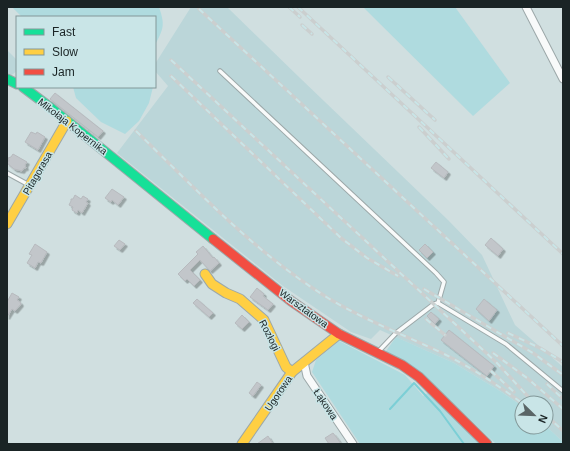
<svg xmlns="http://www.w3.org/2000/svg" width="570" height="451" viewBox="0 0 570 451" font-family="Arial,sans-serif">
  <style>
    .built { fill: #bbd6d9 }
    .green { fill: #afdbdf }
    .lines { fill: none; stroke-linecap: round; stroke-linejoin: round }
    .stream { stroke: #7ccfd6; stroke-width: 2 }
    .building { fill: #c2c6ca; stroke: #b7babe; filter: url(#shadow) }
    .lane-casing { stroke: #9ca8a9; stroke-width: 5.5 }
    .street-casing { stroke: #9ca8a9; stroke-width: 9 }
    .fast-casing { stroke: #9ca8a9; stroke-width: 11 }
    .slow-casing { stroke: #9ca8a9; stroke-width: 11 }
    .jam-casing { stroke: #9ca8a9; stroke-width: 11 }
    .lane { stroke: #f8fafa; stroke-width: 3.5 }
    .street { stroke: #f8fafa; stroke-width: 7 }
    .fast { stroke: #16e098; stroke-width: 9 }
    .slow { stroke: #ffcf43; stroke-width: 9 }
    .jam { stroke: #f24e42; stroke-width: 9 }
    .rail-casing { stroke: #cbcfcf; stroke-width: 3.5 }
    .rail { stroke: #c9e5e7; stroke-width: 2; stroke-dasharray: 6; stroke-linecap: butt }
    .labels { text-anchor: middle; stroke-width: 3; stroke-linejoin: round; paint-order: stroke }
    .street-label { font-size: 10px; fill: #1a2425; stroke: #c9e5e7 }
  </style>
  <defs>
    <filter id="shadow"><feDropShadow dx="2.5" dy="2.5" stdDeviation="0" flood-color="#0004"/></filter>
  </defs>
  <rect width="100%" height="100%" fill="#d0dfe0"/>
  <g class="built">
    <polygon points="191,7 227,7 300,78 448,220 482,255 515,325 563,367 563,442 546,426 546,403 522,403 522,406 500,391 454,363 380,330 371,339 351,332 283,286 117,153 168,86 155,71 155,64"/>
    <polygon points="7,50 17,60 17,71 9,77 7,76"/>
  </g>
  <g class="green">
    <path d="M12,7H159C165,25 164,28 155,45V17H22Z"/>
    <polygon points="363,7 455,7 510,83 473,116"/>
    <polygon points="73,87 153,87 149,103 139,121 125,134 101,122 76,98"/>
    <polygon points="396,337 454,363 500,391 522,406 522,427 546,426 563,442 563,444 496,444 427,378 386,351"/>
    <polygon points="339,341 405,375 423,396 429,392 480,444 360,444 312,372 316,360"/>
  </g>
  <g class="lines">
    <polyline class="stream" points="390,409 414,383 440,411 464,444"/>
  </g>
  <g class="building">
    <polygon points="55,93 103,131 98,137 50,99"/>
    <polygon points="31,132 36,134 37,132 45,137 38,150 25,142"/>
    <polygon points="13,154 27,162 25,165 26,168 24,168 22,171 14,169 7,163 9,160 8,158 11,157"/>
    <polygon points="436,162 448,172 444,178 431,168"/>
    <polygon points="112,189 124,197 118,205 112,200 111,202 105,198"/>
    <polygon points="75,195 81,199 83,196 88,199 86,202 88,203 82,213 78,210 77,213 72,210 73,207 69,205 71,201 71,199 73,199"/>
    <polygon points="491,238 503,249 498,256 485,245"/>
    <polygon points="119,240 125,244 120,250 114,246"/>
    <polygon points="35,244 47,252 41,263 38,262 35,268 27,263 32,255 29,254"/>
    <polygon points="425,244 433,252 427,258 419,250"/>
    <polygon points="203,246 213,258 214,257 219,263 210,271 200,260 190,270 200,280 194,286 187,279 185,281 178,274 198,254 196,252"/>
    <polygon points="257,288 264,294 263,296 273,304 268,310 250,297"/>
    <polygon points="12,293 19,297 17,300 20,302 21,304 15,311 12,309 7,317 7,302"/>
    <polygon points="197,299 213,313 209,317 193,303"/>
    <polygon points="484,299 497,310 489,321 476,309"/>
    <polygon points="431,312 439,319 435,324 427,316"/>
    <polygon points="242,315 249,322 242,329 235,323"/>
    <polygon points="449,330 494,366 487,376 441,340"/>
    <polygon points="257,382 261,385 253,396 249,393"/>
    <polygon points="333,433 337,438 341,444 329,444 325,438"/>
    <polygon points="268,436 273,444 257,444"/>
  </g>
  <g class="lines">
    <g class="lane-casing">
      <g id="lane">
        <polyline points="220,71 436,273 444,282 438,303"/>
        <polyline points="7,173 29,185"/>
        <polyline points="378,352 396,333 434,304 438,303 506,344 563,391"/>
      </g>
    </g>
    <g class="street-casing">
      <g id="street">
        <polyline points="526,7 563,79"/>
        <polyline points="304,362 307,376 353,444"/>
      </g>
    </g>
    <g class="fast-casing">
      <g id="fast">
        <polyline points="7,79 17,84"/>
        <polyline points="23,87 51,108 213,239"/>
      </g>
    </g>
    <g class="slow-casing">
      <g id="slow">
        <polyline points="7,224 67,121"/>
        <polyline points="205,274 212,284 226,293 240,299 264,320 286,367 292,372"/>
        <polyline points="242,444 292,372 339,334"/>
      </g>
    </g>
    <g class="jam-casing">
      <polyline id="jam" points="213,239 291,301 339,334 402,365 419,377 487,444"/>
    </g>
    <use href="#lane" class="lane"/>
    <use href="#street" class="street"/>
    <use href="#fast" class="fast"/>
    <use href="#slow" class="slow"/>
    <use href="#jam" class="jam"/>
    <g class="rail-casing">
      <g id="rail">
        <polyline points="289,7 300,17"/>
        <polyline points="298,7 563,254"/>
        <polyline points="199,9 563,346"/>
        <polyline points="302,25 312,34"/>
        <polyline points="171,60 496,362 534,403"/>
        <polyline points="171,76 341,238 367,258 398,276"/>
        <polyline points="388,77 435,120"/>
        <polyline points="419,127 449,159"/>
        <path d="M136,131C197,190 255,253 328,298C364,320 402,334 440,352C469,366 496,384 522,403"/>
        <polyline points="424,289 533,353 563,375"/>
        <polyline points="426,319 445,335"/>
        <polyline points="508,333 540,348 563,362"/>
        <polyline points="493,353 527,378 563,409"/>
        <polyline points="491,371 514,392"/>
        <polyline points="547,384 563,399"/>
        <polyline points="546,415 563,431"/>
      </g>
    </g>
    <use href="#rail" class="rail"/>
  </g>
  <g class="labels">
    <g class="street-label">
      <text transform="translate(73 126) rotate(38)" y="4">Mikołaja Kopernika</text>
      <text transform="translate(37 173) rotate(-60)" y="4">Pitagorasa</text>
      <text transform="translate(304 308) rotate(36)" y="4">Warsztatowa</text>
      <text transform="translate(270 335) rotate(63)" y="4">Rozłogi</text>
      <text transform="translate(278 393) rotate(-56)" y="4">Ugorowa</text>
      <text transform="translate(326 404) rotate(56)" y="4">Łąkowa</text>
    </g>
  </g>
  <rect width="570" height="451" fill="none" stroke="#1a2425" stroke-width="16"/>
  <rect x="16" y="16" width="140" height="72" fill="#c9e5e7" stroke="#839899"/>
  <rect x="24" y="29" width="20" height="6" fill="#16e098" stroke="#839899"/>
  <text x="52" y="36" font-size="12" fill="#1a2425">Fast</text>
  <rect x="24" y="49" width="20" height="6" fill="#ffcf43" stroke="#839899"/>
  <text x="52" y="56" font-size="12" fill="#1a2425">Slow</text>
  <rect x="24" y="69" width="20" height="6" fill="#f24e42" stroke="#839899"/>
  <text x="52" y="76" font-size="12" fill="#1a2425">Jam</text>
  <g transform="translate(534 415) rotate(113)"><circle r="19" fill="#c9e5e7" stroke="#839899"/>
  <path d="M0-3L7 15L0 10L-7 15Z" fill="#5a6566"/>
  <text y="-6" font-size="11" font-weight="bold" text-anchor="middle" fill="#1a2425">N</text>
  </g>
</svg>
